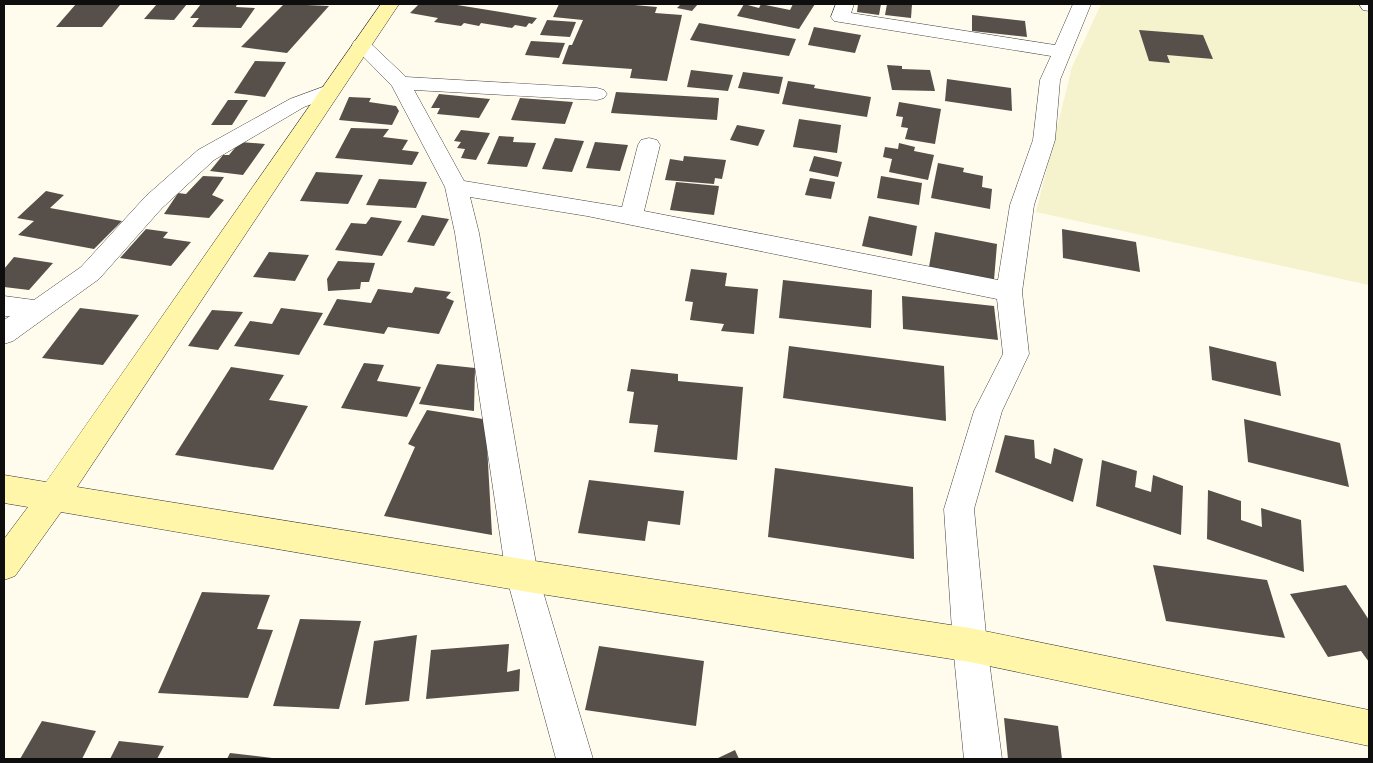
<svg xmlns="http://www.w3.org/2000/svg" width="1373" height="763" viewBox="0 0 1373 763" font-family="'Playfair Display',serif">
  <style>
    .farmland { fill: #f5f2ce }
    .building { fill: #574f4a }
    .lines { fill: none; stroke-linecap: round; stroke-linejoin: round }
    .street-casing { stroke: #414141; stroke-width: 1 }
    .secondary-casing { stroke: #303030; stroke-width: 1 }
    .street { fill: #fff; fill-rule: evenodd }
    .secondary { fill: #fff6a9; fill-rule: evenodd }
  </style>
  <rect width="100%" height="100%" fill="#fffcee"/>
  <polygon class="farmland" points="1101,4 1369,4 1369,285 1036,212 1072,67"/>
  <g class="building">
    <polygon points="76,4 110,4 120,5 102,27 56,27"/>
    <polygon points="157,4 187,4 174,20 144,19"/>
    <polygon points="201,4 237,4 236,7 255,8 241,28 192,27 199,18 190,18"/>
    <polygon points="284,4 329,6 287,53 241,47"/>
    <polygon points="419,4 451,4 537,18 532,24 529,23 526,27 515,25 512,28 481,23 479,26 464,23 461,26 434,22 438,18 410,13"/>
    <polygon points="559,4 623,4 657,7 655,13 682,15 667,81 630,78 632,69 562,64 569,45 572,45 583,20 553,17"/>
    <polygon points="681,4 698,4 692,11 677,8"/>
    <polygon points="744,4 759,8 761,4 790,10 793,4 815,4 799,29 737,16"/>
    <polygon points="858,4 881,4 879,15 857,12"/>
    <polygon points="887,4 912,4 911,18 885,15"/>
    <polygon points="972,15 1025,21 1027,37 972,31"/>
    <polygon points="547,20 576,22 570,37 540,35"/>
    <polygon points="699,23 796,39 789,56 690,40"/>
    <polygon points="814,27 861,35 855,53 808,45"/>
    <polygon points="1139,30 1203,35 1213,59 1167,55 1170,63 1149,61"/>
    <polygon points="531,41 565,43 559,58 525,55"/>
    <polygon points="255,61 286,62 265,97 234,93"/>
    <polygon points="887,65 902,66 902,69 930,70 935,91 892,90"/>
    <polygon points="691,70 733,75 728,91 687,87"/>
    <polygon points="743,72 783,77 779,94 738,88"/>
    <polygon points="947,79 1011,88 1012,111 945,101"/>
    <polygon points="788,81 815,85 814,88 871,97 867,117 782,104"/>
    <polygon points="616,92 719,98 717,120 611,113"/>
    <polygon points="439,94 490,99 479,118 437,114 440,108 431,108"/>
    <polygon points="349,97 371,98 369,102 396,106 399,111 392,125 339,120"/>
    <polygon points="520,98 573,102 565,124 511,120"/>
    <polygon points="228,100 248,100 232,125 211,125"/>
    <polygon points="899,102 941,109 935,144 905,139 908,128 901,127 903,117 896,116"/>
    <polygon points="799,119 841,125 837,153 793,147"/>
    <polygon points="737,125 765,130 758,146 730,140"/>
    <polygon points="351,128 389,129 383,137 408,140 402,150 419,152 412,165 335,158"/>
    <polygon points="461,130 490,133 476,160 461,158 465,149 457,148 461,142 454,141"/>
    <polygon points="499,136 514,137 513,142 536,143 527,167 487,164"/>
    <polygon points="555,138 584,141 572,172 542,169"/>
    <polygon points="240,142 265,144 243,175 210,171 223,155 229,155"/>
    <polygon points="595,142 628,145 620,171 586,168"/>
    <polygon points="899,143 915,147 914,151 934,155 928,180 889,172 892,159 883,157 885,147 898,149"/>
    <polygon points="684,156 726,160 722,179 715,178 714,184 665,180 670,159 683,161"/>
    <polygon points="814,156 842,162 838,177 809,171"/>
    <polygon points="938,163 964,168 963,172 983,176 982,187 992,189 990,209 931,198"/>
    <polygon points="316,172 363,175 348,204 300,201"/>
    <polygon points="203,176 224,177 212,195 224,200 209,218 164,214 178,193 186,194"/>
    <polygon points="881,176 922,183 919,205 877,198"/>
    <polygon points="810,178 835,182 831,199 805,195"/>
    <polygon points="379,179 427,182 416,208 366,205"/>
    <polygon points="676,182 719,186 714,215 670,210"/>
    <polygon points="46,191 64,195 50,208 122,221 94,249 18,235 34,221 17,218"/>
    <polygon points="422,215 449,219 434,246 407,242"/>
    <polygon points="869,216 917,226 912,256 862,246"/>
    <polygon points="371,217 402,221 382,256 335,250 351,223 366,224"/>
    <polygon points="146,229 168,232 163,238 191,242 171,266 120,258"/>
    <polygon points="1062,229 1136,242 1140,272 1063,258"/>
    <polygon points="935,232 997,244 994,280 929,267"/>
    <polygon points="269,252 309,255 295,281 253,277"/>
    <polygon points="14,257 53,263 29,290 4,287 4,269"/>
    <polygon points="338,261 375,263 369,282 361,282 360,289 328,291 327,279"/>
    <polygon points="691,269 727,273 725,286 758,289 754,334 721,331 724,324 690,320 693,302 685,301"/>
    <polygon points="783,280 872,290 871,328 779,318"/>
    <polygon points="415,287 451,292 446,298 454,301 439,334 388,327 384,334 323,325 337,299 371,303 378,289 412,293"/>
    <polygon points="902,296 994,306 998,340 903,329"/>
    <polygon points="80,308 139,315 103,365 42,358"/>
    <polygon points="281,308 323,313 299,355 234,346 250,321 272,324"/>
    <polygon points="212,310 243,312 218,350 188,346"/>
    <polygon points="789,346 944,366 946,421 783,398"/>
    <polygon points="1209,346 1276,362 1281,396 1212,380"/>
    <polygon points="364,363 384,365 377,381 421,387 407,417 341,408"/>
    <polygon points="437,364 475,368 474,411 419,404"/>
    <polygon points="231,367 284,375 269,400 308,406 273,470 175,455"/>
    <polygon points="631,369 678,374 678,381 743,387 737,460 654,452 658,425 629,423 634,392 627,391"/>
    <polygon points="427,410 489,420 486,427 492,535 384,516 415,447 408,444"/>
    <polygon points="1244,419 1340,443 1349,487 1248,462"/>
    <polygon points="1005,435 1034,440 1035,458 1051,464 1054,448 1083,459 1073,502 995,472"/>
    <polygon points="1102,460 1137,471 1135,487 1151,492 1153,475 1183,486 1181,535 1096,506"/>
    <polygon points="775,468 913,487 914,559 768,537"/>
    <polygon points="589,480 684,491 680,525 648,521 645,541 578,533"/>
    <polygon points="1208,490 1241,501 1241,520 1262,527 1261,508 1301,520 1304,572 1207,539"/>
    <polygon points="1153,565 1267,580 1285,638 1166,621"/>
    <polygon points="1346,585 1369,620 1369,662 1361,651 1328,657 1290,594"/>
    <polygon points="202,592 270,595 257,629 273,630 248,698 158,693"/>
    <polygon points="300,619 361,621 339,709 273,706"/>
    <polygon points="417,635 409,701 365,705 374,641"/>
    <polygon points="509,644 507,672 520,669 519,691 426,699 431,650"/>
    <polygon points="599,646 704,661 696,726 585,710"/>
    <polygon points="1004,718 1058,726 1062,759 1008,759"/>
    <polygon points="42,721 96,731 82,759 20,759"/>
    <polygon points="119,741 164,746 157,759 110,759"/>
    <polygon points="735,750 739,759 716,759"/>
    <polygon points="230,753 272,758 272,759 227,759"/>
  </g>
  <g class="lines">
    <g class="street-casing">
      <g id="street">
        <polygon points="836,4 854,4 851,13 1055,45 1073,4 1091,4 1060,80 1055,140 1034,205 1022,292 1029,354 1002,411 974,509 987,645 1002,759 964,759 953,645 944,509 974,411 1003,354 997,299 587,216 470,197 479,233 538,575 593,759 556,759 506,575 455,233 445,187 392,86 352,45 354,41 361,39 368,41 406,77 597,88 604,90 607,94 604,98 597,100 414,90 464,181 622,207 638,145 641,140 649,138 657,140 660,145 644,211 998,280 1010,205 1033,140 1040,80 1051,56 840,22 834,21 831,17"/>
        <polygon points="1359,4 1369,4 1369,11 1363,10"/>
        <polygon points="331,84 338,86 341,90 338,94 304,107 214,160 162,208 99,279 13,341 4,344 4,320 10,316 4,316 4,296 34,300 81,267 146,196 198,150 290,99"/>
      </g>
    </g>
    <g class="secondary-casing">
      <polygon id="secondary" points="381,4 399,4 77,487 522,559 970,628 1369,710 1369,746 970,662 522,591 61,512 15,576 4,580 4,539 28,507 4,503 4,475 46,482"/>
    </g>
    <use href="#street" class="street"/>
    <use href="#secondary" class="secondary"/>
  </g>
  <rect width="1373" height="763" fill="none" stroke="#0e0e0e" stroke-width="10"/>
</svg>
